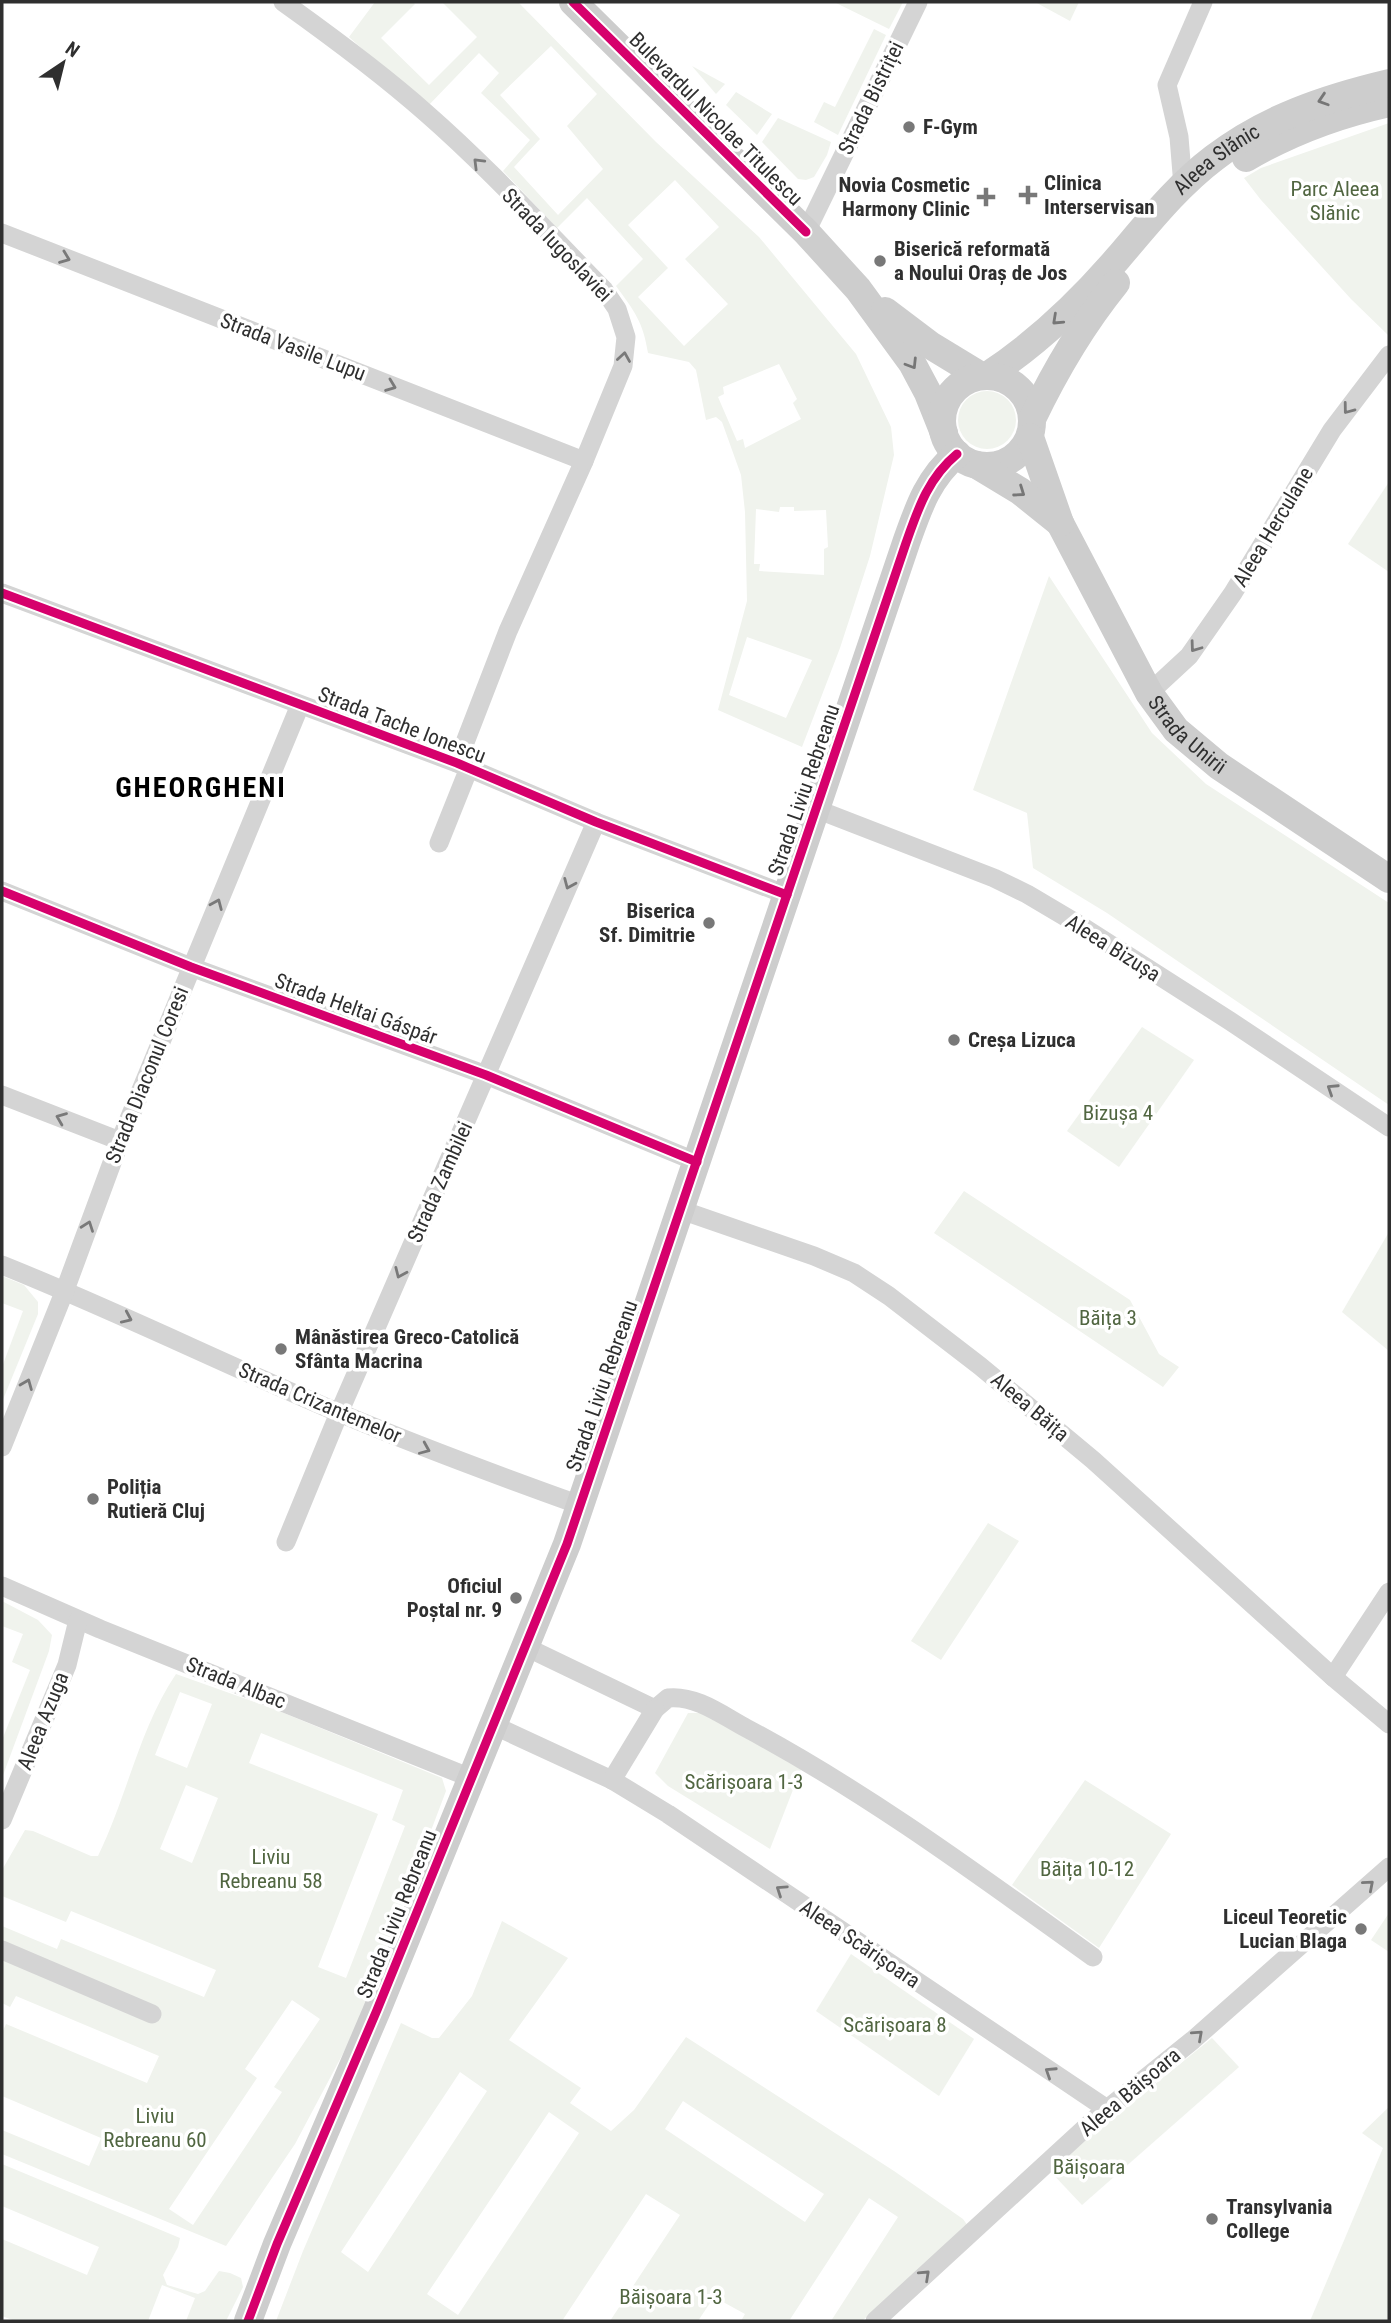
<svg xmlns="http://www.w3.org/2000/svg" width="1391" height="2323" viewBox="0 0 1391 2323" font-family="'Roboto Condensed',sans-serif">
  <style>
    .green { fill: #f0f3ed; fill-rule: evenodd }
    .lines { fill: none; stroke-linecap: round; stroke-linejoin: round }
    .street { stroke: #d4d4d4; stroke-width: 19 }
    .secondary { stroke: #cdcdcd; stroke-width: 28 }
    .cycleway-casing { stroke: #fff; stroke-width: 13 }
    .cycleway { stroke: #d6006c; stroke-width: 9 }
    .oneway { stroke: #767676 }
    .oneway2 { stroke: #797979 }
    .poi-dot { fill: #787878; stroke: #fff; stroke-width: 2.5 }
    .labels { text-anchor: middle; stroke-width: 7; stroke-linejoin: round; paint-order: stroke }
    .street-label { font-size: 21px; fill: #2f2f2f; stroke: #fff }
    .poi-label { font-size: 21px; font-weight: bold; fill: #2f2f2f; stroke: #fff; text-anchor: start }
    .park-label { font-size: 21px; fill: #516641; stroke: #fff }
    .district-label { font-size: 28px; font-weight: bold; letter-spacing: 2px; fill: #000; stroke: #fff }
  </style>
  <rect width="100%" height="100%" fill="#fff"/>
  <g class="green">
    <path d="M375,2H413L415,4L381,38L429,85L477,37L442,2H518L656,142L759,237L856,354L891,427L894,455L870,556L840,648L802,747L718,710L747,601L745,512L741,475L722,422L716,417L706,420L696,370L689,362L648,353C643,322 635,312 616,286L643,259L587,198L557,228L503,171L530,140L481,93L499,73L479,53L427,107L349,37ZM551,46L597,94L567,126L603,169L558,215L514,167L540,139L500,95ZM675,180L719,227L685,259L728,304L684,346L638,297L668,268L628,225ZM779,364L797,399L793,403L801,419L745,448L743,439L737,441L718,397L724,394L723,387ZM780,507H794V511L826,510L828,547L824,549V575L759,571L760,564H754L756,509L779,512ZM747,637L812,660L786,718L729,695Z"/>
    <polygon points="834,2 903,2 889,29"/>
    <polygon points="1035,2 1079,2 1070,21"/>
    <polygon points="874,29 886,35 838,135 814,122 824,102 835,107"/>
    <polygon points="692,66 725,84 716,94"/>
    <polygon points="736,92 772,114 757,135 726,105"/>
    <polygon points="778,118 831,142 827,155 814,177 806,180 798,179 762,142"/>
    <polygon points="1389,123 1389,336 1351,299 1261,200 1244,178 1261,168"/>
    <circle cx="987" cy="420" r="29"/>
    <polygon points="1389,482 1389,572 1348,544"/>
    <polygon points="1049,576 1152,733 1206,784 1389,903 1389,1105 1107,913 1033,868 1027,813 973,790"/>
    <polygon points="1142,1027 1194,1060 1119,1167 1067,1131"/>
    <polygon points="964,1191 1130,1300 1159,1354 1179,1367 1163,1387 934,1233"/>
    <polygon points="1389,1232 1389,1351 1342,1312"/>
    <polygon points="2,1276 24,1285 38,1302 38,1314 2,1402 2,1367 23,1311 2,1303"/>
    <polygon points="988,1523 1019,1541 941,1660 911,1641"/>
    <polygon points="2,1601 38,1620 52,1635 49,1651 2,1778 2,1740 30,1670 12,1662 23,1634 2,1626"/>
    <path d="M176,1674L274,1709L442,1778L446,1791L365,2005L347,2046L295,2144L226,2246L2,2154V2130L89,2166L101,2138L2,2096V2033L6,2024L147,2083L159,2056L16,1996L10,2007L2,2003V1926L57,1949L61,1939L204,1997L216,1970L71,1911L66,1922L2,1896V1870L25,1830L33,1831L91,1856H98C127,1797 139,1729 176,1674ZM180,1692L212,1704L187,1768L155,1755ZM261,1733L403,1790L392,1820L405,1826L346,1978L318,1967L378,1814L249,1763ZM186,1785L218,1798L192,1863L160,1849ZM292,2000L320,2019L274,2087L282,2092L193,2225L169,2209L257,2078L245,2069Z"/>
    <polygon points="688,1713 707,1713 803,1764 770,1849 668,1786 655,1773"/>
    <polygon points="1085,1780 1171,1834 1099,1948 1012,1885"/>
    <polygon points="1389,1913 1389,1952 1371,1940"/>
    <path d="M502,1921L568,1958L509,2040L581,2088L570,2103L611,2131L634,2110L686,2037L894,2171L963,2219L968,2226L862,2321H831L898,2217L869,2198L789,2321H741L745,2314L714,2297L698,2321H610L680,2215L646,2194L562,2321H276L303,2251L401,2023L432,2038H439L472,1996ZM460,2072L487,2091L368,2272L341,2252ZM683,2101L824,2194L805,2222L665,2129ZM549,2112L579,2133L458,2315L427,2294Z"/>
    <polygon points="851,1954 974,2039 939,2096 816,2011"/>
    <polygon points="1212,2038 1239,2067 1082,2205 1049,2170"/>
    <polygon points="1389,2107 1389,2321 1310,2321 1383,2148 1362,2133"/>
    <polygon points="2,2164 180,2238 178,2247 163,2275 167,2285 198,2294 205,2291 219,2271 230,2273 241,2278 243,2287 226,2321 186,2321 195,2298 162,2285 148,2321 15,2321 2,2316 2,2239 87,2275 99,2247 2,2206"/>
  </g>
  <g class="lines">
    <g class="street">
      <path d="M283,2C332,37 381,73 426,113C489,168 546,231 604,290L617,309L626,337L623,366L584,461L508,631L457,763"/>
      <polyline points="1183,186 1179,137 1167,85 1203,2"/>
      <polyline points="806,232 918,2"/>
      <polyline points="2,233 584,461"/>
      <polyline points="2,593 457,763 596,822 787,895"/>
      <polyline points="1149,693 1189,656 1233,593 1332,430 1389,355"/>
      <polyline points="816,809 994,878 1027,894 1086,929 1230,1021 1389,1127"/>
      <polyline points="439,843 469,768"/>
      <polyline points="2,891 191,967 486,1075 697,1162"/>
      <polyline points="2,1095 120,1141"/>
      <polyline points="681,1210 814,1256 854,1273 889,1296 980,1366 1093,1460 1333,1677 1389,1724"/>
      <path d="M2,1265C117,1311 228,1366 342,1414C421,1447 499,1476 580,1505"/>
      <polyline points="2,1447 65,1290 120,1141 300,705"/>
      <polyline points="286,1542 339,1413 596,822"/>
      <polyline points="2,1586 100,1629 471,1778"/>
      <path d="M526,1647L655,1709L668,1698C696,1695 722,1715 746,1728C868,1793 980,1876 1093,1957"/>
      <polyline points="1333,1677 1389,1592"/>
      <polyline points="493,1725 612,1780 668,1814 1107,2109"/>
      <polyline points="612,1780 655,1709"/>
      <polyline points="2,1820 67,1665 78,1620"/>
      <polyline points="2,1950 152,2014"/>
      <polyline points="875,2321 1096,2118 1193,2040 1389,1867"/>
    </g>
    <g class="secondary">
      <polyline points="573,2 806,232 858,289 912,363 928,393 944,433"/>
      <path d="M1246,158C1290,132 1339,114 1389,103"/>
      <polyline points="885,311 930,345 981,376"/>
      <path id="s1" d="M987,376C1036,344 1080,302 1118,258C1148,223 1177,186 1214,158C1266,118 1326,98 1389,83"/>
      <circle cx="987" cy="421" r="45"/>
      <path d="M1032,419C1055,371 1082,325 1116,283"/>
      <path id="s2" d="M1030,437L1060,523L1149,693L1176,730L1219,766L1389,879"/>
      <polyline points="977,465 1020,491 1060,523"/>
      <path d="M248,2321L277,2244L377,2010L567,1544L906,543C918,509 928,478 957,454"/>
    </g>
    <g class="cycleway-casing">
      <g id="cycleway">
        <polyline points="573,2 806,232"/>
        <polyline points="2,593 457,763 596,822 787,895"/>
        <polyline points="2,891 191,967 486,1075 697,1162"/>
        <path d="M248,2321L277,2244L377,2010L567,1544L906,543C918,509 928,478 957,454"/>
      </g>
    </g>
    <use href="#cycleway" class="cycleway"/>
  </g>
  <defs><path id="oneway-chevron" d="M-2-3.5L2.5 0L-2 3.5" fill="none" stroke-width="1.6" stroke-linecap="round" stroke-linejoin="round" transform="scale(1.75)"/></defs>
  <g class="oneway">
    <use href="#oneway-chevron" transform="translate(1323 100) rotate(162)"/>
    <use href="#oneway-chevron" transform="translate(1057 320) rotate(137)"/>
    <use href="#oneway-chevron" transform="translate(912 364) rotate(58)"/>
    <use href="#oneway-chevron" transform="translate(1020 492) rotate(35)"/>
  </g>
  <g class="oneway2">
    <use href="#oneway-chevron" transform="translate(478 163) rotate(-135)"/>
    <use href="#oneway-chevron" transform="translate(65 258) rotate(21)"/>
    <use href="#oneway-chevron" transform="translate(624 357) rotate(-81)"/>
    <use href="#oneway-chevron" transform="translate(391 386) rotate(21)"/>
    <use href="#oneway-chevron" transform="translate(1348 409) rotate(127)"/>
    <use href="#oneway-chevron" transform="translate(1195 647) rotate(126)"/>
    <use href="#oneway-chevron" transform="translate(569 884) rotate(113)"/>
    <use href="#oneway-chevron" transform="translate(217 904) rotate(-67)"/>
    <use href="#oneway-chevron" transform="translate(1332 1089) rotate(-147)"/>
    <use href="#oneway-chevron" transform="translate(61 1118) rotate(-158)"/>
    <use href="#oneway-chevron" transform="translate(88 1226) rotate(-70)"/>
    <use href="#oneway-chevron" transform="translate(400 1273) rotate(114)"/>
    <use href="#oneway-chevron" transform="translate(127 1318) rotate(24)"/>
    <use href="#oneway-chevron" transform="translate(27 1384) rotate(-68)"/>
    <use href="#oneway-chevron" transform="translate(425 1449) rotate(23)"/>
    <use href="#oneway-chevron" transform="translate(1369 1885) rotate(-41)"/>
    <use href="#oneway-chevron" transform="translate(781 1890) rotate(-146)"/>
    <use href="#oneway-chevron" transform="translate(1198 2035) rotate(-42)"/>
    <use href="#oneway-chevron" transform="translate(1050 2072) rotate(-147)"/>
    <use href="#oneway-chevron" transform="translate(925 2275) rotate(-43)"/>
  </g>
  <g class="poi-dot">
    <circle cx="909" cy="127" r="7"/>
    <path d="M1024.5 184.5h7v7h7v7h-7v7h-7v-7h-7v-7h7z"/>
    <path d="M982.5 186.5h7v7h7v7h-7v7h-7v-7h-7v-7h7z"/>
    <circle cx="880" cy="261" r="7"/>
    <circle cx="709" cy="923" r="7"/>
    <circle cx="954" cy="1040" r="7"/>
    <circle cx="281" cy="1349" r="7"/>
    <circle cx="93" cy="1499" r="7"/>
    <circle cx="516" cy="1598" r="7"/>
    <circle cx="1361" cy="1929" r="7"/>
    <circle cx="1212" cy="2219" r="7"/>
  </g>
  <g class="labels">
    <g class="street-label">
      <text transform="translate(871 98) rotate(-64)" y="7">Strada Bistriței</text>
      <text transform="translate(716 119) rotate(45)" y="7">Bulevardul Nicolae Titulescu</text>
      <text dy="7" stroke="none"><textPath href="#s1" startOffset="317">Aleea Slănic</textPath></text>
      <text transform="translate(557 245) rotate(46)" y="7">Strada Iugoslaviei</text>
      <text transform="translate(293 347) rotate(21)" y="7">Strada Vasile Lupu</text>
      <text transform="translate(1273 527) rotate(-59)" y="7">Aleea Herculane</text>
      <text transform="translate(402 725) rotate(21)" y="7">Strada Tache Ionescu</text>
      <text dy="7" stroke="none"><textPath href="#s2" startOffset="340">Strada Unirii</textPath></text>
      <text transform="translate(804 790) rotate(-71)" y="7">Strada Liviu Rebreanu</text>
      <text transform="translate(1113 948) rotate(32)" y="7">Aleea Bizușa</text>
      <text transform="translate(356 1009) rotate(20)" y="7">Strada Heltai Gáspár</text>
      <text transform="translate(147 1075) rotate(-68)" y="7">Strada Diaconul Coresi</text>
      <text transform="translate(440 1182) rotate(-66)" y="7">Strada Zambilei</text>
      <text transform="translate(602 1386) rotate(-71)" y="7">Strada Liviu Rebreanu</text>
      <text transform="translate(320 1403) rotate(23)" y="7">Strada Crizantemelor</text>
      <text transform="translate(1030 1407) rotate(40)" y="7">Aleea Băița</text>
      <text transform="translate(236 1683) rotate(22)" y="7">Strada Albac</text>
      <text transform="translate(43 1721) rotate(-68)" y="7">Aleea Azuga</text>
      <text transform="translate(397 1914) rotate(-68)" y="7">Strada Liviu Rebreanu</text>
      <text transform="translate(860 1944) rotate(34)" y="7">Aleea Scărișoara</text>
      <text transform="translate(1130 2092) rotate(-40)" y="7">Aleea Băișoara</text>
    </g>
    <g class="poi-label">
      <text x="923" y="134">F-Gym</text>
      <text x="1044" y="190">Clinica<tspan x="1044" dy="24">Interservisan</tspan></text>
      <text x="970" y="192" text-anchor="end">Novia Cosmetic<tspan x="970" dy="24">Harmony Clinic</tspan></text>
      <text x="894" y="256">Biserică reformată<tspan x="894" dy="24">a Noului Oraș de Jos</tspan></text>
      <text x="695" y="918" text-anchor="end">Biserica<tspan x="695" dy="24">Sf. Dimitrie</tspan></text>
      <text x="968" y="1047">Creșa Lizuca</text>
      <text x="295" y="1344">Mânăstirea Greco-Catolică<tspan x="295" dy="24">Sfânta Macrina</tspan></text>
      <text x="107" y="1494">Poliția<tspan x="107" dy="24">Rutieră Cluj</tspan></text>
      <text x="502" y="1593" text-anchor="end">Oficiul<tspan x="502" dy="24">Poștal nr. 9</tspan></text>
      <text x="1347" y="1924" text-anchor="end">Liceul Teoretic<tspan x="1347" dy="24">Lucian Blaga</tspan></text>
      <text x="1226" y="2214">Transylvania<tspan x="1226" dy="24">College</tspan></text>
    </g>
    <g class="park-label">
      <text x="1335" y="196">Parc Aleea<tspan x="1335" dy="24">Slănic</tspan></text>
      <text x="1118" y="1120">Bizușa 4</text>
      <text x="1108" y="1325">Băița 3</text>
      <text x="744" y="1789">Scărișoara 1-3</text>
      <text x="271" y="1864">Liviu<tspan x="271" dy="24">Rebreanu 58</tspan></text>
      <text x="1087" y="1876">Băița 10-12</text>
      <text x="895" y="2032">Scărișoara 8</text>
      <text x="155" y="2123">Liviu<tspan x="155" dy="24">Rebreanu 60</tspan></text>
      <text x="1089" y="2174">Băișoara</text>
      <text x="671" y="2304">Băișoara 1-3</text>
    </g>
    <g class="district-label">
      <text x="201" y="797">GHEORGHENI</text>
    </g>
  </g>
  <rect width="1391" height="2323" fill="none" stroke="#2f2f2f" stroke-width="7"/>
  <g transform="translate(63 63) rotate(35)" stroke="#ffffff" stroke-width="5" paint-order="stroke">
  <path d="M0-5L12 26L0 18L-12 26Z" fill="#2f2f2f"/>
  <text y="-10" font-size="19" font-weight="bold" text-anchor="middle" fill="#2f2f2f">N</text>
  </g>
</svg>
